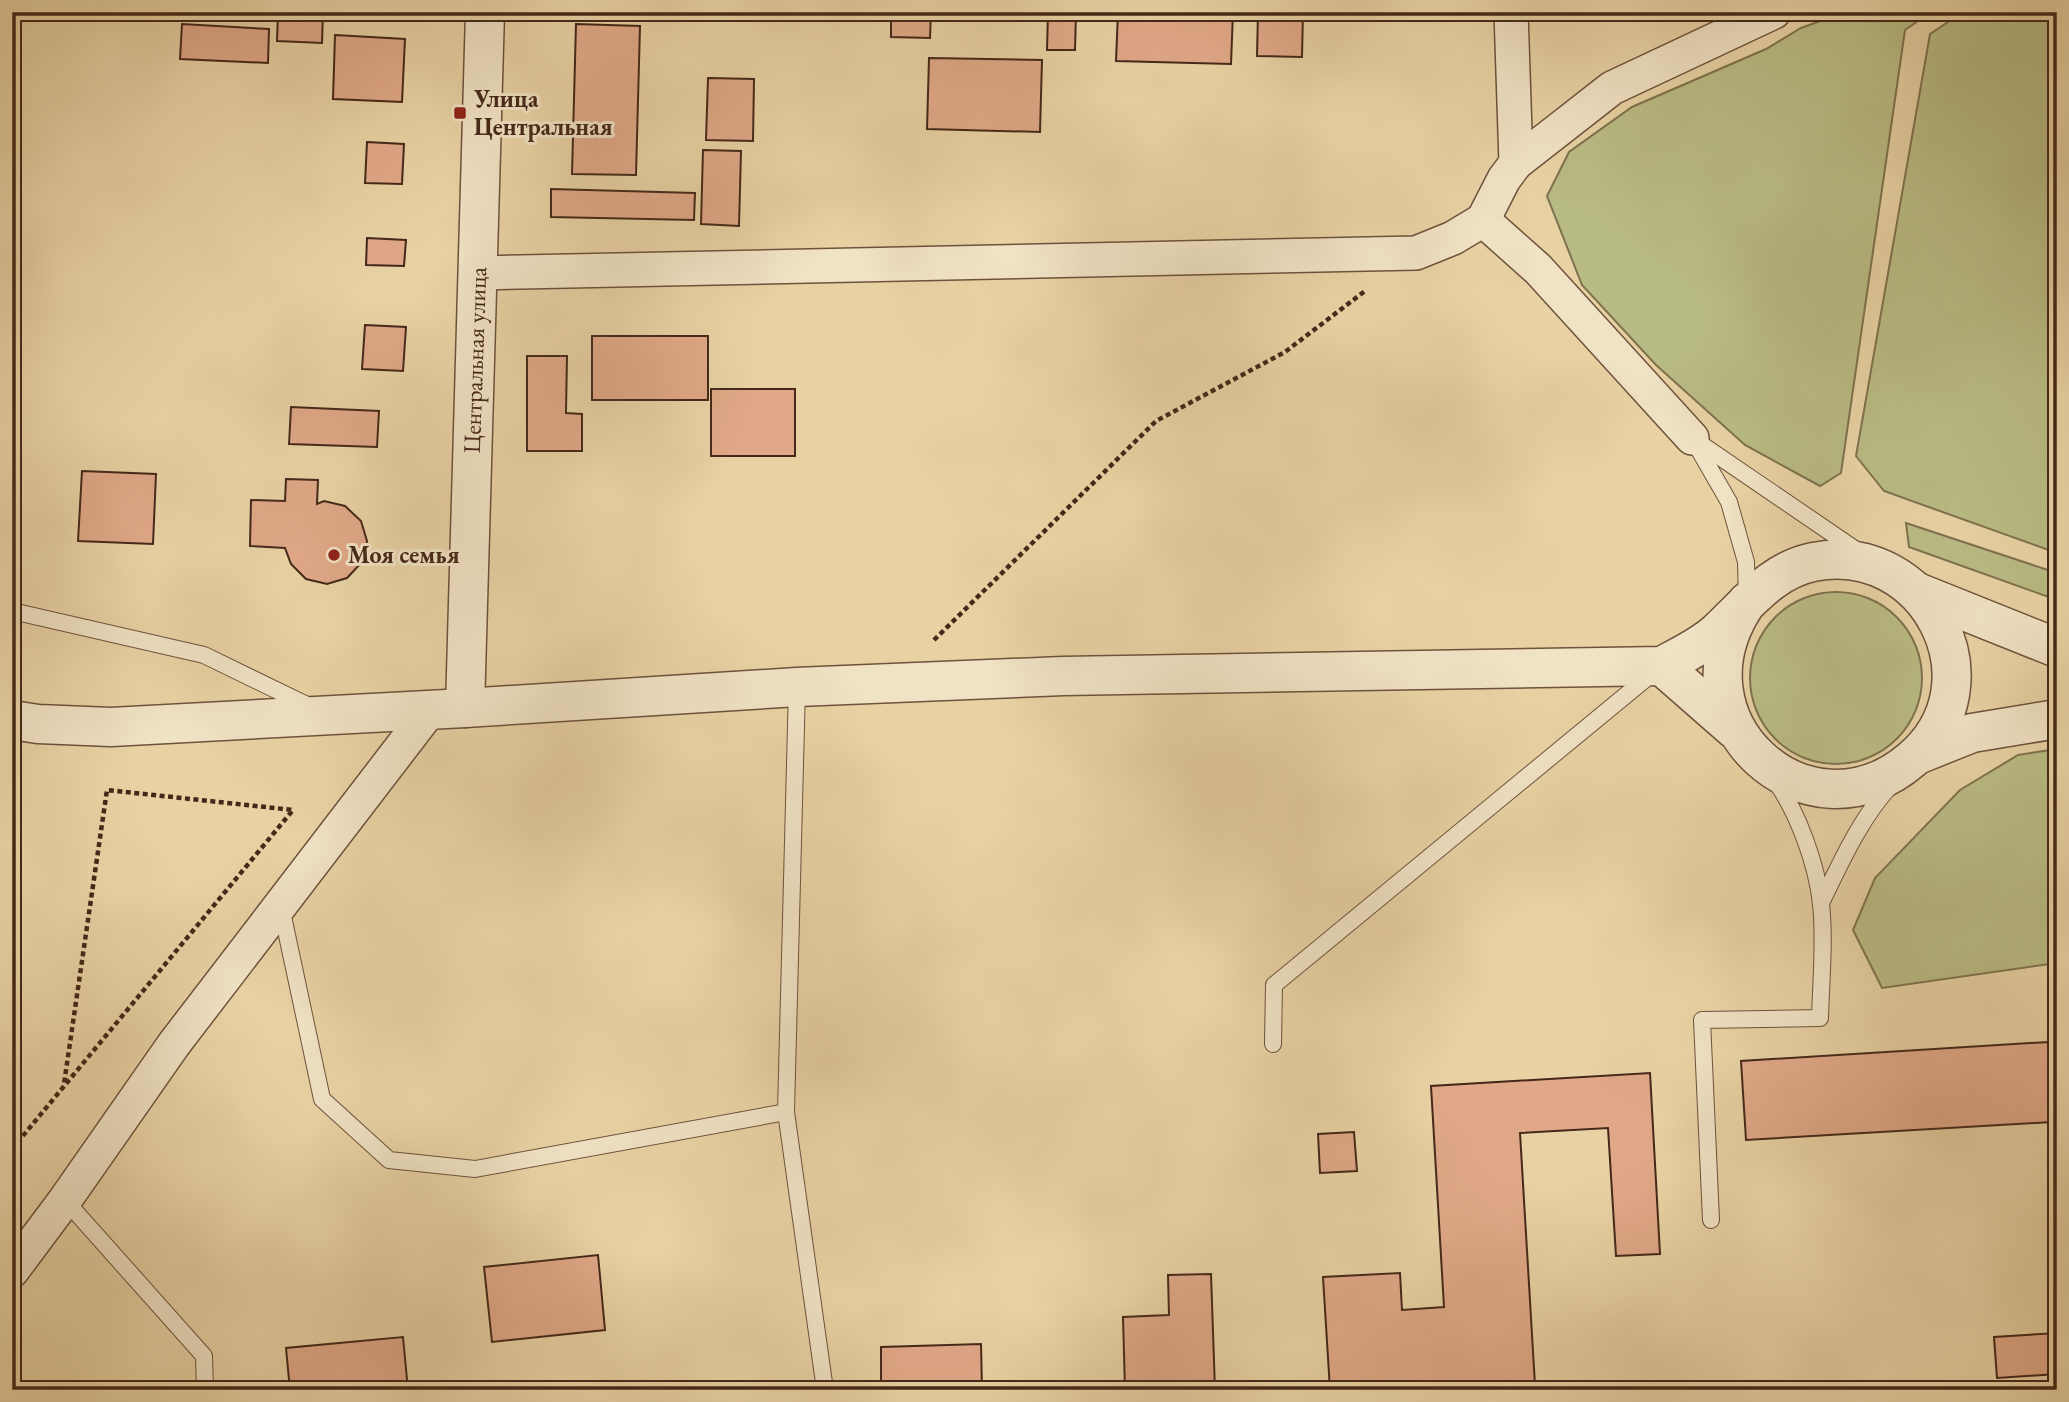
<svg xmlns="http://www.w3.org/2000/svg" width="2069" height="1402" viewBox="0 0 2069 1402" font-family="'EB Garamond',serif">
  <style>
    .green { fill: #b9bb84; stroke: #7f724e; stroke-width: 2 }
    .building { fill: #e0a888; stroke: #452819; stroke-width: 2 }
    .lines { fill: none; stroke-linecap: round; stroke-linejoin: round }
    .service-casing { stroke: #6e523c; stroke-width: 18 }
    .minor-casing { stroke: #6e523c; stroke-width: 36 }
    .tertiary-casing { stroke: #6e523c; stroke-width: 41 }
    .path { stroke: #452819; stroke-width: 4.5; stroke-dasharray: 5 3.5; stroke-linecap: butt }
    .service { stroke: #f0e2c4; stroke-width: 16 }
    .minor { stroke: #f0e2c4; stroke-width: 33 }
    .tertiary { stroke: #f0e2c4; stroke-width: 38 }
    .poi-dot { fill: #8f2418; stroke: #f0e2c4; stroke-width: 2.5 }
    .labels { text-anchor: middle; stroke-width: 6; stroke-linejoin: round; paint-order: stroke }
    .poi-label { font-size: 24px; font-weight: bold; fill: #452819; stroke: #f0e2c4; text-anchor: start }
    .street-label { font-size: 24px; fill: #452819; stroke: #f0e2c4 }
  </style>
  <rect width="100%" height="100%" fill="#e8d2a4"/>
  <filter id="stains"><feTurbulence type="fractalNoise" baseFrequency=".00286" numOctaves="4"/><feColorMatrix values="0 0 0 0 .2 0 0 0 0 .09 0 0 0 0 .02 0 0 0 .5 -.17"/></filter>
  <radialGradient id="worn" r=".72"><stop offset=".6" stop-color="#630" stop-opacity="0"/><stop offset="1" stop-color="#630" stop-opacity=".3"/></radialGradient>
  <g class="green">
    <polygon points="1845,12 1931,12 1905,30 1841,473 1820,486 1745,445 1656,365 1582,285 1547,196 1569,152 1632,107 1766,49 1801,28"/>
    <polygon points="1963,12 2057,12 2057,553 1884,491 1856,456 1930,34"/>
    <polygon points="1906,523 2057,573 2057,600 1909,547"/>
    <circle cx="1836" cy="678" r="86"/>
    <polygon points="2057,749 2057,963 1882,988 1853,930 1875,878 1960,790 2018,755"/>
  </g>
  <g class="building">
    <polygon points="278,12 323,12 322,43 277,41"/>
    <polygon points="891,12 931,12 930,38 891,37"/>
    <polygon points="1048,12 1076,12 1075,50 1047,50"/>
    <polygon points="1118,12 1233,12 1231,64 1116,61"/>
    <polygon points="1258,12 1303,12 1302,57 1257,56"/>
    <polygon points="1315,12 1393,12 1392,20 1314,18"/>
    <polygon points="182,24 269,29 268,63 180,59"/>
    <polygon points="576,24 640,26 636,175 572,174"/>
    <polygon points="335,35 405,39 402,102 333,99"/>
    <polygon points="929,58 1042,60 1040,132 927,129"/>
    <polygon points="708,78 754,79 753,141 706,140"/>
    <polygon points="367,142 404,144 402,184 365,183"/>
    <polygon points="703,150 741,151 739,226 701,224"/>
    <polygon points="551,189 695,193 694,220 551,217"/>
    <polygon points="367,238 406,240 404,266 366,265"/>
    <polygon points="365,325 406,327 403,371 362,369"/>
    <rect x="592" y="336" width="116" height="64"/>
    <polygon points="527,356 567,356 566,413 582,414 582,451 527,451"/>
    <rect x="711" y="389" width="84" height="67"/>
    <polygon points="291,407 379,411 377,447 289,444"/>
    <polygon points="82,471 156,474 153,544 78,541"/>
    <polygon points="286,479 318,480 317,504 324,501 345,506 361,521 367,541 362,562 347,578 327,584 306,579 291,564 285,548 250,546 251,500 285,501"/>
    <polygon points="2048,1042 2052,1122 1746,1140 1741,1061"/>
    <polygon points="1650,1073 1660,1254 1616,1256 1608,1128 1520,1133 1535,1385 1451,1390 1330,1390 1323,1277 1400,1273 1402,1310 1444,1307 1431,1086"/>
    <polygon points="1354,1132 1357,1171 1320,1173 1318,1134"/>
    <polygon points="598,1255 605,1330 492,1342 484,1267"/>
    <polygon points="1211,1274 1215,1390 1125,1390 1123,1317 1169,1315 1168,1275"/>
    <polygon points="2057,1333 2057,1374 1997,1378 1994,1337"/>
    <polygon points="403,1337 408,1390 290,1390 286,1348"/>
    <polygon points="981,1344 982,1390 881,1390 881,1347"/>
  </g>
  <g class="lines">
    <g class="service-casing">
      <g id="service">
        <polyline points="1692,438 1862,554"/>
        <polyline points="1695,443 1729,502 1746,562 1747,599"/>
        <polyline points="12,611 204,655 311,707"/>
        <polyline points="797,687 786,1112 825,1390"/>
        <path d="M1821,903C1841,862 1860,819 1891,785"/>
        <polyline points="281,907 322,1099 389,1160 475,1169 786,1112"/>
        <polyline points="1273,1044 1274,985 1654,672"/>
        <polyline points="65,1200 204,1356 205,1390"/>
        <path d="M1711,1220L1702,1020L1820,1018C1821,982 1825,939 1821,904C1817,865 1798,813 1776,782"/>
      </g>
    </g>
    <g class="minor-casing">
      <g id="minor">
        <polyline points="1516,163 1612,88 1774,12"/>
        <polyline points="1483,220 1504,179 1516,163 1511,12"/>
        <polyline points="478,273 1416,253 1453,238 1483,220 1538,269 1692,438"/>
        <polyline points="12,1271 65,1200 174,1044 430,710"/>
      </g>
    </g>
    <g class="tertiary-casing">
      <g id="tertiary">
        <polyline points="1917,592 2057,648"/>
        <polyline points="1662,666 1734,729"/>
        <polyline points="465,708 485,12"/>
        <path d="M12,720L38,724L111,727L465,708L797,687L1063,676L1662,666C1680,656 1700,647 1716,633C1747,605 1770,571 1813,562C1927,539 2002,684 1911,760C1808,847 1665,721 1747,602"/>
        <polyline points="1917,755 1972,733 2057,719"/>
      </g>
    </g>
    <g class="path">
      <polyline points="934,640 1156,421 1285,352 1365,291"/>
      <polyline points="12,1149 293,810 107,790 64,1084"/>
    </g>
    <use href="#service" class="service"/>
    <use href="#minor" class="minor"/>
    <use href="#tertiary" class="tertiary"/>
  </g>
  <g class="poi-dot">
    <rect x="453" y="106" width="14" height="14" rx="3.5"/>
    <circle cx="334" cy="555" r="7"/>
  </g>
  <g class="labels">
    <g class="poi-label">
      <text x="474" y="107">Улица<tspan x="474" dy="28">Центральная</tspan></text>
      <text x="348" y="563">Моя семья</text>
    </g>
    <g class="street-label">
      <text transform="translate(475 360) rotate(-88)" y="8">Центральная улица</text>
    </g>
  </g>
  <rect width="2069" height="1402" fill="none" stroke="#e8d2a4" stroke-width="42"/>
  <rect x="14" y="14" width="2041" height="1374" fill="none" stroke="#452819" stroke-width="3.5"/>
  <rect x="21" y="21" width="2027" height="1360" fill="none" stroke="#452819" stroke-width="2"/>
  <rect width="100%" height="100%" filter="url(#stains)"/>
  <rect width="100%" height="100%" fill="url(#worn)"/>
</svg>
